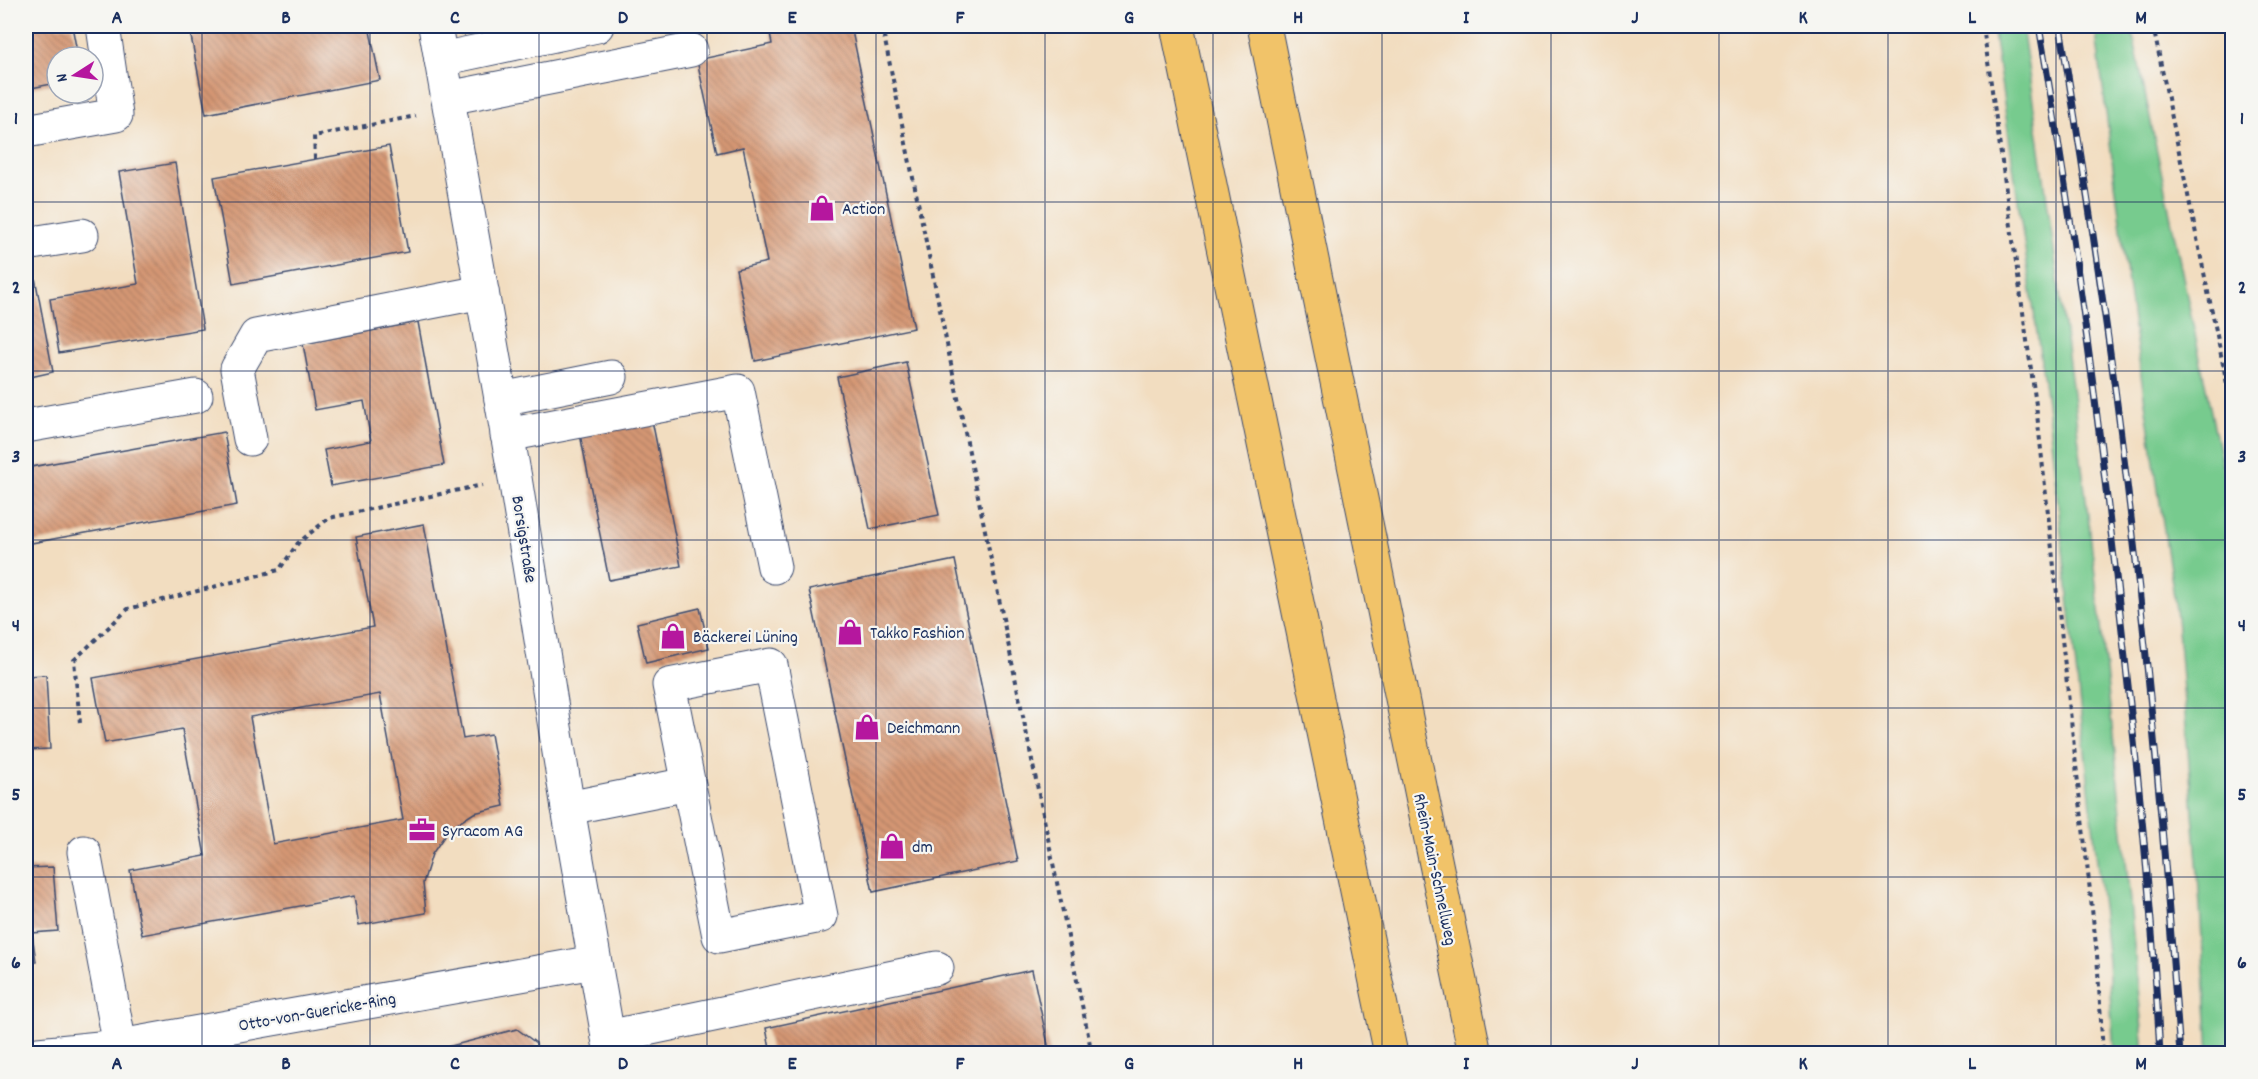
<svg xmlns="http://www.w3.org/2000/svg" width="2258" height="1079" viewBox="0 0 2258 1079" font-family="Dekko,sans-serif">
  <style>
    .grass { fill: #77cb8e; stroke: #497d76; stroke-width: 1.5 }
    .building { fill: url(#building-back-hatch); fill-rule: evenodd }
    .lines { fill: none; stroke-linecap: round; stroke-linejoin: round }
    .minor-casing { stroke: #3b496d; stroke-width: 35 }
    .highway-casing { stroke: #3b496d; stroke-width: 35 }
    .path { stroke: #3b496d; stroke-width: 4; stroke-dasharray: 4.5 4.5; stroke-linecap: butt }
    .minor { stroke: #fff; stroke-width: 33 }
    .highway { stroke: #f1c369; stroke-width: 33 }
    .rail-casing { stroke: #1b2f5e; stroke-width: 7 }
    .rail { stroke: #f6f6f2; stroke-width: 4.5; stroke-dasharray: 14; stroke-linecap: butt }
    .grid { fill: none; stroke: #1b2f5e; stroke-width: 1.5; stroke-opacity: 0.55 }
    .labels { text-anchor: middle; stroke-width: 4.5; stroke-linejoin: round; paint-order: stroke }
    .poi-label { font-size: 18px; fill: #1b2f5e; stroke: #f6f6f2; text-anchor: start }
    .street-label { font-size: 18px; fill: #1b2f5e; stroke: #f6f6f2 }
    .neatline { fill: none; stroke: #1b2f5e; stroke-width: 2 }
    .grid-label { font-size: 20px; text-anchor: middle; font-weight: bold; fill: #1b2f5e }
  </style>
  <defs>
    <pattern id="building-back-hatch" width="6" height="6" patternUnits="userSpaceOnUse" patternTransform="scale(1.5)"><rect width="6" height="6" fill="#d59773"/><path d="M-1 5l2 2M0 0l6 6M5-1l2 2" fill="none" stroke="#ac7c62"/></pattern>
  </defs>
  <rect width="100%" height="100%" fill="#f6f6f2"/>
  <filter id="ink" filterUnits="userSpaceOnUse"><feTurbulence type="fractalNoise" baseFrequency=".0167" numOctaves="2"/><feDisplacementMap in="SourceGraphic" scale="12" xChannelSelector="R" yChannelSelector="G"/><feConvolveMatrix kernelMatrix="1 2 1 2 8 2 1 2 1" color-interpolation-filters="sRGB"/></filter>
  <filter id="wash" filterUnits="userSpaceOnUse"><feTurbulence type="fractalNoise" baseFrequency=".008" numOctaves="4" result="noise"/><feDisplacementMap in="SourceGraphic" scale="24" xChannelSelector="R" yChannelSelector="G"/><feGaussianBlur stdDeviation="1.35" result="paint"/><feColorMatrix in="noise" values="0 0 0 0 0 0 0 0 0 0 0 0 0 0 0 0 0 1.4 0 .05"/><feComposite in="paint" operator="in"/></filter>
  <g filter="url(#wash)">
    <rect width="100%" height="100%" fill="#f2ddc0"/>
    <g class="grass">
      <path d="M1993,26H2022C2073,367 2114,710 2144,1053H2114L2108,962L2047,403Z"/>
      <polygon points="2095,26 2131,26 2232,513 2232,1053 2209,1053 2198,874 2177,617 2132,315"/>
    </g>
    <g id="blocks">
      <g class="building">
        <polygon points="26,26 72,26 78,57 57,57 57,83 26,89"/>
        <polygon points="189,26 369,26 380,80 206,114"/>
        <polygon points="775,26 851,26 914,328 755,361 736,269 767,262 743,147 717,153 697,60 772,44 769,27"/>
        <polygon points="389,146 408,252 233,284 214,177"/>
        <polygon points="175,163 203,329 59,353 50,299 138,284 119,172"/>
        <polygon points="33,267 53,372 26,378 26,268"/>
        <polygon points="418,322 444,465 331,486 324,450 371,441 364,401 315,410 303,344"/>
        <polygon points="906,362 939,515 870,529 837,377"/>
        <polygon points="651,415 681,566 609,580 579,429"/>
        <polygon points="224,432 237,505 26,544 26,468"/>
        <path d="M424,524L463,739L491,734L504,806L474,813L449,829L432,854L423,883L426,913L359,925L354,896L142,935L130,870L205,856L182,729L105,743L93,678L373,627L356,537ZM380,694L403,820L273,844L250,717Z"/>
        <polygon points="955,560 1018,861 873,892 809,590"/>
        <polygon points="700,608 709,648 646,663 637,623"/>
        <polygon points="46,675 50,749 26,750 26,676"/>
        <polygon points="53,867 58,931 32,933 36,962 26,964 26,868"/>
        <polygon points="1032,970 1050,1054 771,1054 766,1028"/>
        <polygon points="517,1029 536,1043 538,1054 420,1054"/>
      </g>
    </g>
  </g>
  <g filter="url(#ink)">
    <use href="#blocks" fill-opacity="0" stroke="#3b496d" stroke-width="1.5"/>
    <g class="lines">
      <g class="minor-casing">
        <g id="minor">
          <polyline points="435,26 515,478 568,808 611,1054"/>
          <polyline points="441,59 597,26"/>
          <polyline points="448,98 691,50"/>
          <polyline points="26,131 116,115 103,26"/>
          <polyline points="26,244 82,235"/>
          <polyline points="501,399 611,377"/>
          <polyline points="26,426 196,396"/>
          <polyline points="507,435 738,391 774,567"/>
          <polyline points="250,439 237,369 256,336 482,292"/>
          <polygon points="771,665 821,916 719,936 669,685"/>
          <polyline points="568,808 688,784"/>
          <polyline points="84,852 120,1046"/>
          <polyline points="608,1037 937,968"/>
          <polyline points="38,1054 120,1046 594,962"/>
        </g>
      </g>
      <g class="highway-casing">
        <g id="highway">
          <polyline points="1177,26 1391,1054"/>
          <polyline points="1264,26 1475,1054"/>
        </g>
      </g>
      <g class="path">
        <polyline points="882,26 1092,1054"/>
        <polyline points="1983,26 2036,405 2097,954 2103,1054"/>
        <polyline points="2153,26 2232,408"/>
        <polyline points="315,159 314,136 416,116"/>
        <polyline points="80,723 74,660 128,609 279,570 298,543 329,518 482,485"/>
      </g>
      <use href="#minor" class="minor"/>
      <use href="#highway" class="highway"/>
      <g class="rail-casing">
        <g id="rail">
          <path d="M2039,26C2075,232 2102,441 2124,649C2139,784 2153,919 2160,1054"/>
          <path d="M2060,26C2085,178 2109,330 2127,484C2150,673 2166,863 2180,1054"/>
        </g>
      </g>
      <use href="#rail" class="rail"/>
    </g>
  </g>
  <path class="grid" d="M202,26V1054M370,26V1054M539,26V1054M707,26V1054M876,26V1054M1045,26V1054M1213,26V1054M1382,26V1054M1551,26V1054M1719,26V1054M1888,26V1054M2056,26V1054M26,202H2232M26,371H2232M26,540H2232M26,708H2232M26,877H2232"/>
  <defs>
    <g id="shop-bare" transform="scale(2.07)"><path d="M-5-2.5h2.3a2.7 3.5 0 0 1 5.4 0H5L5.5 6h-11ZM-1.5-2.5h3a1.5 2.3 0 0 0-3 0Z" fill="#b5179e" stroke="#f6f6f2" stroke-width="2.5" paint-order="stroke"/></g>
    <g id="office-bare" transform="scale(2.07)"><path d="M-6-3h4V-5.5h4V-3h4V5H-6ZM-1-4.5V-3h2v-1.5ZM-6 0V1H6V0Z" fill="#b5179e" stroke="#f6f6f2" stroke-width="2.5" paint-order="stroke"/></g>
  </defs>
  <g fill-rule="evenodd">
    <use href="#shop-bare" x="822" y="208"/>
    <use href="#shop-bare" x="850" y="632"/>
    <use href="#shop-bare" x="673" y="636"/>
    <use href="#shop-bare" x="867" y="727"/>
    <use href="#office-bare" x="422" y="830"/>
    <use href="#shop-bare" x="892" y="846"/>
  </g>
  <g class="labels">
    <g class="poi-label">
      <text x="842" y="214">Action</text>
      <text x="870" y="638">Takko Fashion</text>
      <text x="693" y="642">Bäckerei Lüning</text>
      <text x="887" y="733">Deichmann</text>
      <text x="442" y="836">Syracom AG</text>
      <text x="912" y="852">dm</text>
    </g>
    <g class="street-label">
      <text transform="translate(525 539) rotate(81)" y="6">Borsigstraße</text>
      <text transform="translate(1436 869) rotate(78)" y="6">Rhein-Main-Schnellweg</text>
      <text transform="translate(317 1011) rotate(-10)" y="6">Otto-von-Guericke-Ring</text>
    </g>
  </g>
  <rect width="2258" height="1079" fill="none" stroke="#f6f6f2" stroke-width="66"/>
  <g transform="translate(75 75) rotate(258)"><circle r="28" fill="#f6f6f2" stroke="#9ea6b7" stroke-width="1.5"/>
  <path d="M0-4.5L10 22L0 15L-10 22Z" fill="#b5179e"/>
  <text y="-9" font-size="16" font-weight="bold" text-anchor="middle" fill="#1b2f5e">N</text>
  </g>
  <rect x="33" y="33" width="2192" height="1013" class="neatline"/>
  <g class="grid-label">
    <text x="117" y="23">A</text>
    <text x="286" y="23">B</text>
    <text x="455" y="23">C</text>
    <text x="623" y="23">D</text>
    <text x="792" y="23">E</text>
    <text x="960" y="23">F</text>
    <text x="1129" y="23">G</text>
    <text x="1298" y="23">H</text>
    <text x="1466" y="23">I</text>
    <text x="1635" y="23">J</text>
    <text x="1803" y="23">K</text>
    <text x="1972" y="23">L</text>
    <text x="2141" y="23">M</text>
    <text x="16" y="124">1</text>
    <text x="2242" y="124">1</text>
    <text x="16" y="293">2</text>
    <text x="2242" y="293">2</text>
    <text x="16" y="462">3</text>
    <text x="2242" y="462">3</text>
    <text x="16" y="631">4</text>
    <text x="2242" y="631">4</text>
    <text x="16" y="800">5</text>
    <text x="2242" y="800">5</text>
    <text x="16" y="968">6</text>
    <text x="2242" y="968">6</text>
    <text x="117" y="1069">A</text>
    <text x="286" y="1069">B</text>
    <text x="455" y="1069">C</text>
    <text x="623" y="1069">D</text>
    <text x="792" y="1069">E</text>
    <text x="960" y="1069">F</text>
    <text x="1129" y="1069">G</text>
    <text x="1298" y="1069">H</text>
    <text x="1466" y="1069">I</text>
    <text x="1635" y="1069">J</text>
    <text x="1803" y="1069">K</text>
    <text x="1972" y="1069">L</text>
    <text x="2141" y="1069">M</text>
  </g>
</svg>
